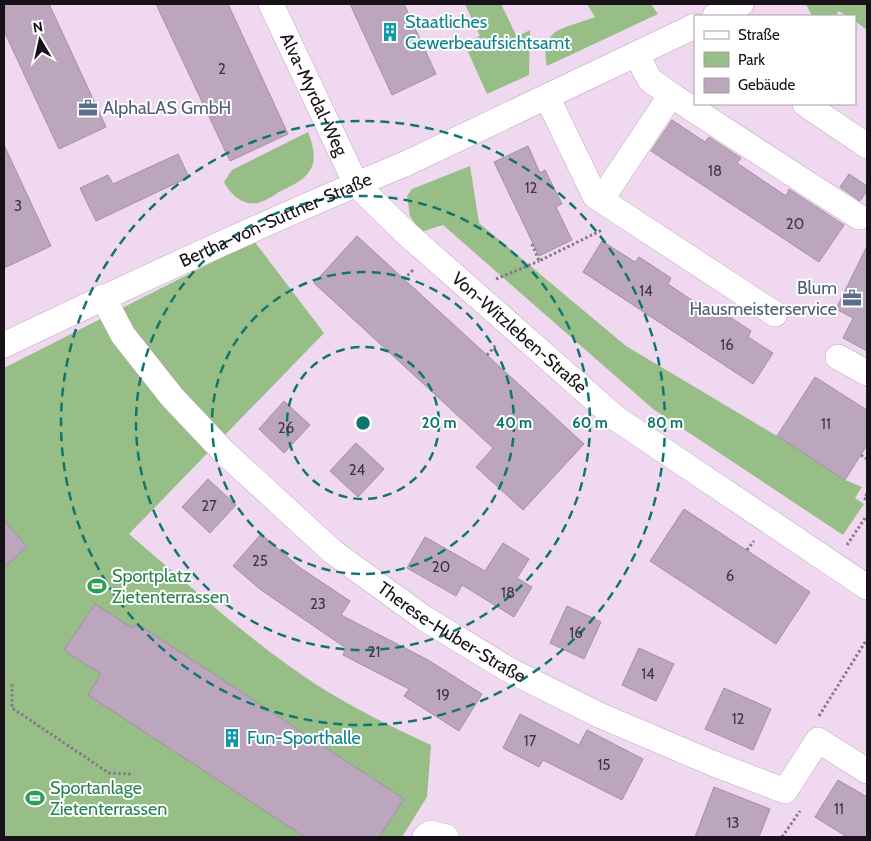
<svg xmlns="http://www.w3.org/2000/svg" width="871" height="841" viewBox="0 0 871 841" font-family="Cabin,sans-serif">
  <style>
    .green { fill: #96be86 }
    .building { fill: #bca6bd; stroke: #a58fa5 }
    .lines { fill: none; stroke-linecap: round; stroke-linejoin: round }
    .minor-casing { stroke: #bea8bf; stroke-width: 26 }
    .path { stroke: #887988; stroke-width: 3; stroke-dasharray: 2.5 2.5; stroke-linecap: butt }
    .minor { stroke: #fff; stroke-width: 25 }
    .ring { fill: none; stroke: #0f766e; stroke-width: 2.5; stroke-dasharray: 9 6 }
    .labels { text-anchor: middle; stroke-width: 4; stroke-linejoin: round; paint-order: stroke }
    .number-label { font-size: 15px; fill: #423642 }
    .culture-label { font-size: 18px; fill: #0d838f; stroke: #fff; text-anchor: start }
    .street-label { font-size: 18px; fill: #191119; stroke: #fff }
    .service-label { font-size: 18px; fill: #4e5e75; stroke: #fff; text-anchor: start }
    .leisure-label { font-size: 18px; fill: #27864d; stroke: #fff; text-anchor: start }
    .centre { fill: #0f766e; stroke: #fff; stroke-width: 2.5 }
    .ring-label { font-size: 15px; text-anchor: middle; font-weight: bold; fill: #0f766e; stroke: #fff; stroke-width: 4; stroke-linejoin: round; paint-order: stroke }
  </style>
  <rect width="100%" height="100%" fill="#f0d9f0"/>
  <g class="green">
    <polygon points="465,4 501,4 517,37 530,30 529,75 487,94 464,43 480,36"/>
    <path d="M587,4H651L658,14L547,66C544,56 545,40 554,33C561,27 586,21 595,17Z"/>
    <polygon points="806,4 867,4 867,30 855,21 855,16 847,16 839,11 835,16 812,16"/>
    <path d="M308,132C322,167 310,178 279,192C273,196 265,201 258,203C243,206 230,194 224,182L232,170Z"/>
    <polygon points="470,166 479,223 626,346 777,436 845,480 862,487 855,498 864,504 843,535 653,409 443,225 421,232 410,216 407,196 412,189"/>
    <path d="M254,241L324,333L129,534C190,586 250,641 317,685C353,708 392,727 431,745L427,797L402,837H4V368Z"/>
  </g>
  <g class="building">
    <polygon points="4,4 49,4 106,127 59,149 4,31"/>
    <polygon points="156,4 228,4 288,134 230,161"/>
    <polygon points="350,4 404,4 436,74 392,95"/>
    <polygon points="672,120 705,142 709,137 741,158 737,163 786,196 789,189 844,225 819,262 651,151"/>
    <polygon points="4,145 51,246 4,268"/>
    <polygon points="528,146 540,173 545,170 562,204 556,207 572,240 539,256 494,162"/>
    <polygon points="178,154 189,177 96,221 80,188 108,175 113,184"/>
    <polygon points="849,174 867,186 867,191 860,201 840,187"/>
    <polygon points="357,236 584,444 523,510 476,467 493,448 314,283"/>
    <polygon points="602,241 635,262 639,257 671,278 668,284 690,299 714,314 718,309 751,331 748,337 773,353 753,384 583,272"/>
    <polygon points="867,246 867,351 843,338 853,318 836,309"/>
    <polygon points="815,377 867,410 867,445 845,480 777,436"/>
    <polygon points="284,401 310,425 284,453 259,429"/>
    <polygon points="356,443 384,469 358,497 330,471"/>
    <polygon points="208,479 236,505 210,533 182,507"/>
    <polygon points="684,509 810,592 776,644 650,561"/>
    <polygon points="4,520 27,547 4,567"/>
    <polygon points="261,534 299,567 350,601 341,615 428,660 482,694 459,731 404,696 409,689 343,655 346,648 261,590 233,566"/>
    <polygon points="425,537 485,571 503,543 529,559 517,578 532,587 514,617 462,585 456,596 407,568"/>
    <polygon points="95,604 132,628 136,623 404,799 379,837 305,837 88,695 101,674 64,650"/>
    <polygon points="567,606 601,622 584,659 550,643"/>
    <polygon points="639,648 674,664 656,701 622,685"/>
    <polygon points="724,688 771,709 753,750 705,729"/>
    <polygon points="520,714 579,745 587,730 643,759 622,800 543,760 539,767 503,748"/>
    <polygon points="838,780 867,797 867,837 847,837 815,817"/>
    <polygon points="714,787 770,809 759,837 695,837"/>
  </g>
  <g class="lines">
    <g class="minor-casing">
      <g id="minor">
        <path id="s1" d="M271,4L356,184L406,233L617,419L867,587"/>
        <polyline points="715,16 741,4"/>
        <polyline points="636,54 650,80 671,95"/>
        <polyline points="547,97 595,196 775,314"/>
        <polyline points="805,104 867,146"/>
        <polyline points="601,200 671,95 859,217"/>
        <path id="s2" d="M103,297L123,335L172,397L224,452L333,552L424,618L509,670L599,715L712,763L785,791L818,740L867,771"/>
        <path id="s3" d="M4,345C136,282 269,220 405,164L695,26"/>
        <polyline points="838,357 867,373"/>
        <polyline points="425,837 430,833 446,837"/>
      </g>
    </g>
    <g class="path">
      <polyline points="532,244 539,261 602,230"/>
      <polyline points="404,279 413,270"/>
      <polyline points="496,279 539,261"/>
      <polyline points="487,355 497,344"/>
      <polyline points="861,455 867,459"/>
      <polyline points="867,494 864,498 867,500"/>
      <polyline points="847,545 867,515"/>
      <polyline points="747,550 754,541"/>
      <polyline points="12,684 12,708 109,773 133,774"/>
      <polyline points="819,716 867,639"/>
      <polyline points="782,837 800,811"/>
    </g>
    <use href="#minor" class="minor"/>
  </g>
  <g class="ring">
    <circle cx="363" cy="423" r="76"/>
    <circle cx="363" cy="423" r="151"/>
    <circle cx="363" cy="423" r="227"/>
    <circle cx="363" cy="423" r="302"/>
  </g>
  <defs>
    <g id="building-bare" transform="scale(1.5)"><path d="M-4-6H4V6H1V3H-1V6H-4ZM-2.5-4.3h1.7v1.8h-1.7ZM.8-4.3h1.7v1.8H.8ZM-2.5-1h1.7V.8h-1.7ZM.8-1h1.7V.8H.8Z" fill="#0f9aa8" stroke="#fff" stroke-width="2.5" paint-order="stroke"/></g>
    <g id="office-bare" transform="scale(1.5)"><path d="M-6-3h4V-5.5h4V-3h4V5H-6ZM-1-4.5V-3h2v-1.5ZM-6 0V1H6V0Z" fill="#5c6f8a" stroke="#fff" stroke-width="2.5" paint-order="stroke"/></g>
    <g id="stadium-bare" transform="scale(1.5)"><path d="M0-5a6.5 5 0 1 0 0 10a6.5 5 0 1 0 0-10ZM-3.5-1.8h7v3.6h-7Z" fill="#2e9e5b" stroke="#fff" stroke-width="2.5" paint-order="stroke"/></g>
  </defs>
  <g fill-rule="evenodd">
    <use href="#building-bare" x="390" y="32"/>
    <use href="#office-bare" x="88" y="108"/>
    <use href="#office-bare" x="852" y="298"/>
    <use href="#stadium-bare" x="97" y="586"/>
    <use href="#building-bare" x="232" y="738"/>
    <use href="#stadium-bare" x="35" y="798"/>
  </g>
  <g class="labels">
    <g class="number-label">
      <text x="222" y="74">2</text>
      <text x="715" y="176">18</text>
      <text x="531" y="193">12</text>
      <text x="18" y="211">3</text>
      <text x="795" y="229">20</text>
      <text x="646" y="296">14</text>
      <text x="727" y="350">16</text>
      <text x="826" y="429">11</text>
      <text x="286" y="433">26</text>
      <text x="357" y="475">24</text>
      <text x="209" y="511">27</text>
      <text x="260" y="566">25</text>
      <text x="441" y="572">20</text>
      <text x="730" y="581">6</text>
      <text x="508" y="598">18</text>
      <text x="318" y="609">23</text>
      <text x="576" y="638">16</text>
      <text x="374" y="657">21</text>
      <text x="648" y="679">14</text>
      <text x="443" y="700">19</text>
      <text x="738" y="724">12</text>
      <text x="530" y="746">17</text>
      <text x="604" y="770">15</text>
      <text x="839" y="814">11</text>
      <text x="733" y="828">13</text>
    </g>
    <g class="culture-label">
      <text x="405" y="28">Staatliches<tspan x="405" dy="21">Gewerbeaufsichtsamt</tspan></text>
      <text x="247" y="744">Fun-Sporthalle</text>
    </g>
    <g class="street-label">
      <text dy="6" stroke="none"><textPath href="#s1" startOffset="100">Alva-Myrdal-Weg</textPath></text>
      <text dy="6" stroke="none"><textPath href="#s3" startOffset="299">Bertha-von-Suttner-Straße</textPath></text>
      <text dy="6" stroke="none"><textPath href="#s1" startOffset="420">Von-Witzleben-Straße</textPath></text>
      <text dy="6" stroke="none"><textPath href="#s2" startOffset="489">Therese-Huber-Straße</textPath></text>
    </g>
    <g class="service-label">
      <text x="103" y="114">AlphaLAS GmbH</text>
      <text x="837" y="294" text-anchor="end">Blum<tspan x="837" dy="21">Hausmeisterservice</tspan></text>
    </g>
    <g class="leisure-label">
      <text x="112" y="582">Sportplatz<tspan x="112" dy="21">Zietenterrassen</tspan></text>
      <text x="50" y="794">Sportanlage<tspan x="50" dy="21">Zietenterrassen</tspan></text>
    </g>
  </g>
  <circle cx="363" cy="423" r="8" class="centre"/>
  <g class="ring-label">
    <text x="439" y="428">20 m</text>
    <text x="514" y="428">40 m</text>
    <text x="590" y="428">60 m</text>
    <text x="665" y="428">80 m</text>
  </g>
  <rect width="871" height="841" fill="none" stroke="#191119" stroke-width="10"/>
  <rect x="694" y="15" width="162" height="90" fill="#ffffff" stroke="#a3a0a3"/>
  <rect x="704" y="31" width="25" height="8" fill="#ffffff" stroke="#a3a0a3"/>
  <text x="738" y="40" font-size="15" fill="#191119">Straße</text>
  <rect x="704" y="52" width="25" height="15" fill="#96be86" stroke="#a3a0a3"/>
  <text x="738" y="65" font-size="15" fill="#191119">Park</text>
  <rect x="704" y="78" width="25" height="15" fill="#bca6bd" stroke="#a3a0a3"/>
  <text x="738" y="90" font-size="15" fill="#191119">Gebäude</text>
  <g transform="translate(40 40) rotate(351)" stroke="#ffffff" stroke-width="4" paint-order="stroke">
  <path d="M0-4L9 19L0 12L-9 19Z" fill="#191119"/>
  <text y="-8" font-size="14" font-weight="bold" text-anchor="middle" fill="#191119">N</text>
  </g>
</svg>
